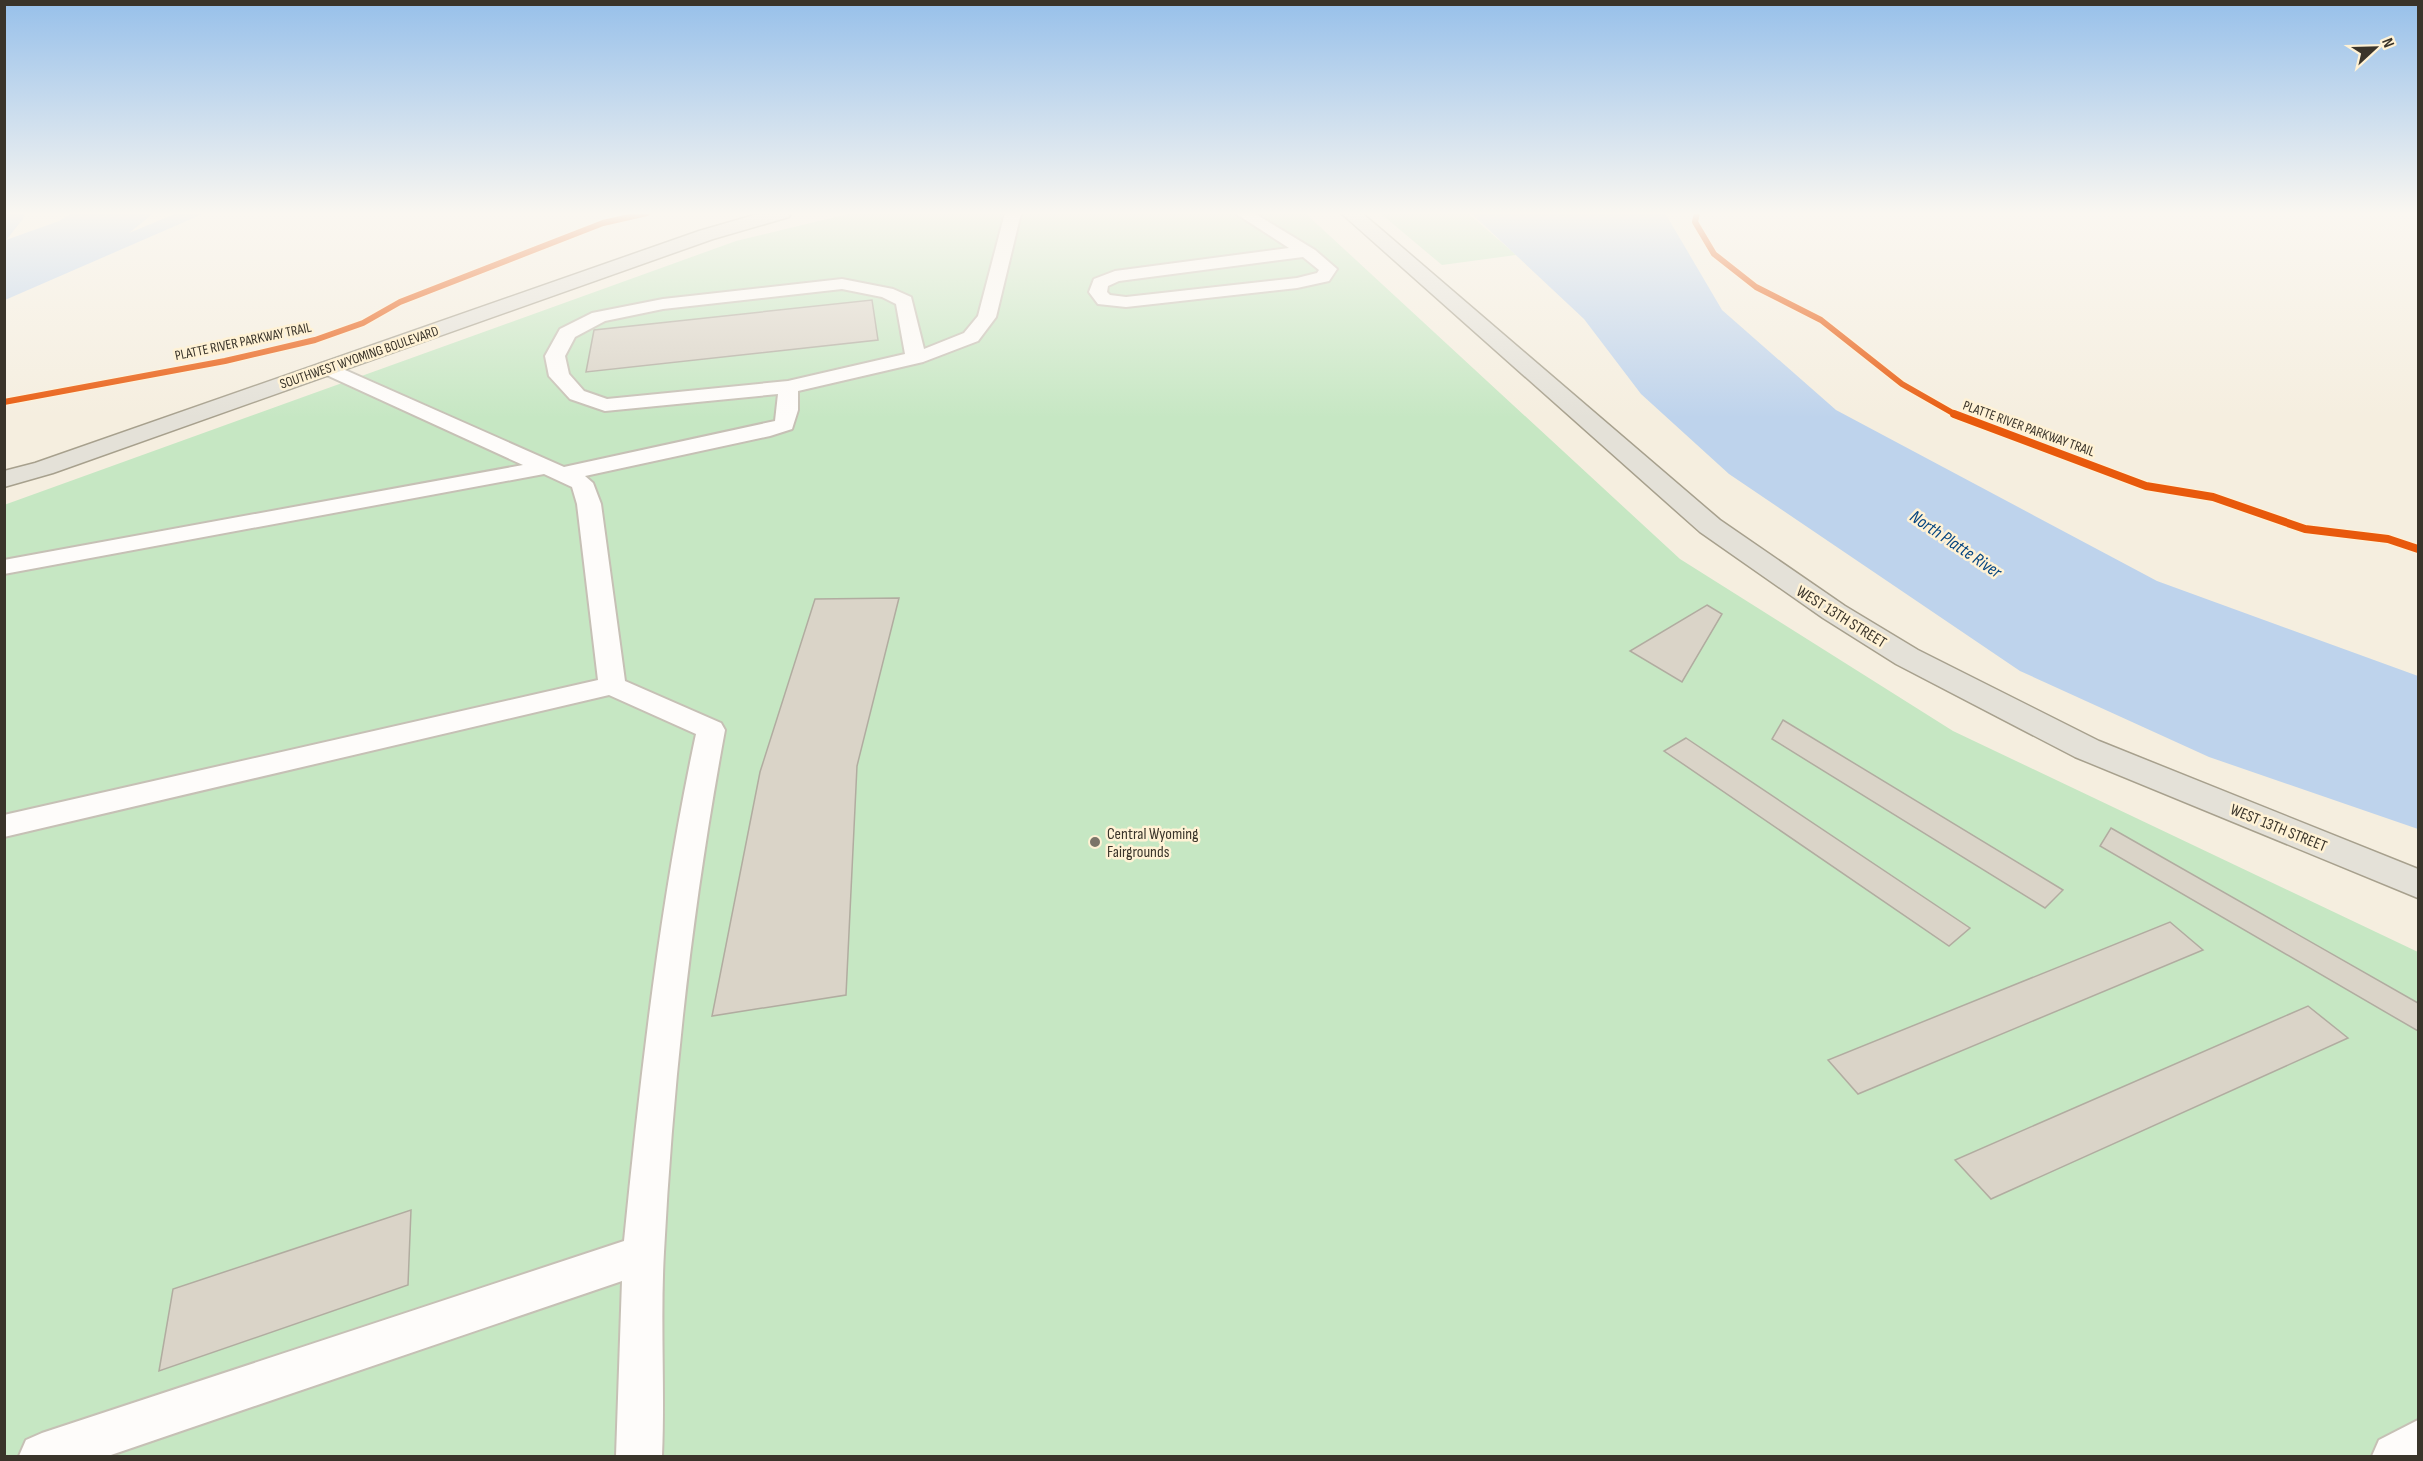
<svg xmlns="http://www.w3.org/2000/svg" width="2423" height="1461" viewBox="0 0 2423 1461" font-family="'Sofia Sans Condensed',sans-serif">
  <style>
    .green { fill: #c6e7c3 }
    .water { fill: #bed3ec }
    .building { fill: #dad4c8; stroke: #b1aca0; stroke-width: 1.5 }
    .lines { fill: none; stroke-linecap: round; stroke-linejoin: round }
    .minor-casing { stroke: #c6c0b5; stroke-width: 4 }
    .major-casing { stroke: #a7a08d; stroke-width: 3 }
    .minor { fill: #fefcfa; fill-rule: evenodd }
    .major { fill: #e4e1d8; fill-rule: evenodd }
    .cycleway-far1-casing { stroke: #fff2d5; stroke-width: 8 }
    .cycleway-casing { stroke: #fff2d5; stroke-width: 10 }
    .cycleway-far1 { stroke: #e8590c; stroke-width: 6 }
    .cycleway { stroke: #e8590c; stroke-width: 8 }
    .poi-dot { fill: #7b7569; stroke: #fff2d5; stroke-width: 2 }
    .labels { text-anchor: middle; stroke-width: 5; stroke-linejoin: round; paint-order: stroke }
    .far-street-label { font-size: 14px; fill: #3a342a; stroke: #fff2d5 }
    .street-label { font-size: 16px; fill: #3a342a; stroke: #fff2d5 }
    .poi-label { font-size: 16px; fill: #3a342a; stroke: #fff2d5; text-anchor: start }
    .water-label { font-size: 18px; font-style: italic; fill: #064580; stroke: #fff2d5 }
  </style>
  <rect width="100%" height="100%" fill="#f5eedf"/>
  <g class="green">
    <polygon points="852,213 1305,213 1680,559 1953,731 2418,952 2418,1456 5,1456 4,505 736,241"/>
    <polygon points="1380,213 1468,213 1516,255 1442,265"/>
  </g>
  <g class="water">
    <polygon points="5,213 25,213 23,219 6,240 59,221 72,213 154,213 129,233 177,213 205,213 5,300"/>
    <polygon points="1471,213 1665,213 1722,310 1836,410 2157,581 2418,676 2418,829 2209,757 2020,671 1729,474 1641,394 1584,319"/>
  </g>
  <g class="building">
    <polygon points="872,300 878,340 586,372 594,330"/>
    <polygon points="899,598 857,766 846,995 712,1016 760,772 815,599"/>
    <polygon points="1707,605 1722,614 1682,682 1630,651"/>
    <polygon points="1783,720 2063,890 2045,908 1772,739"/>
    <polygon points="1686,738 1970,928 1949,946 1664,751"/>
    <polygon points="2111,828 2418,1003 2418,1031 2100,846"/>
    <polygon points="2170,922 2203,950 1858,1094 1828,1060"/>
    <polygon points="2308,1006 2348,1038 1991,1199 1955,1160"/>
    <polygon points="411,1210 408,1285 159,1371 173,1289"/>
  </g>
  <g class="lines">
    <g class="minor-casing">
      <g id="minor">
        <path d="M1005,213H1021L996,317L978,341L923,362L798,391V410L792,429L770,436L585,476L593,483L601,504L625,681L721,723L725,730C693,902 673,1077 664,1252C660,1320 665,1389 662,1456H616L622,1281L108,1456H19L26,1440L42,1433L624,1241C641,1071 660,902 696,734L609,695L4,837V815L598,680L577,504L572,487L544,474L4,574V560L523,465L320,372L317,368L320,364L327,362L564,467L775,421L778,394L605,411L570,399L549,376L545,356L560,329L592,313L663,299L842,279L893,289L911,297L924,349L964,333L978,316ZM842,289L882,297L896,304L905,354L788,381L607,399L584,391L569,374L565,356L575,337L605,321L663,309Z"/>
        <path d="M1235,213H1254L1315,250L1337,269L1329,281L1297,288L1126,307L1098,304L1089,292L1094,279L1115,271L1289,248ZM1303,257L1319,270L1317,273L1297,278L1126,297L1110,295L1107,292L1108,286L1119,281Z"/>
        <polygon points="2418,1420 2418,1456 2372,1456 2379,1440"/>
      </g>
    </g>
    <g class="major-casing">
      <g id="major">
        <polygon points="761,213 791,213 789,217 713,239 53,473 4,487 4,471 35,463 699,231"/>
        <polygon points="1341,213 1362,213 1720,520 1845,606 1918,650 2099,741 2418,869 2418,898 2075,757 1896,664 1823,618 1700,532"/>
      </g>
    </g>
    <use href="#minor" class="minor"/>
    <use href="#major" class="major"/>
    <g class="cycleway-far1-casing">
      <g id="cycleway-far1">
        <polyline points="1697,213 1695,222 1714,254 1756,287 1821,320 1902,384 1958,416"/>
        <polyline points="4,402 225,361 315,340 363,323 400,302 603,223 647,213"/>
      </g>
    </g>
    <g class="cycleway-casing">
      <polyline id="cycleway" points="1954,414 2146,486 2213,497 2305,529 2388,539 2418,549"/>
    </g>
    <use href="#cycleway-far1" class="cycleway-far1"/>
    <use href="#cycleway" class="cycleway"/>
  </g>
  <linearGradient id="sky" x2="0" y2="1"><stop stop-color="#97c0ea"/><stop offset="0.51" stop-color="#faf7f1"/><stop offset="1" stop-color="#faf7f1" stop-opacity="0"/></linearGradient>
  <rect width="2423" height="418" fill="url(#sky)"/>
  <circle class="poi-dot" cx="1095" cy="842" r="6"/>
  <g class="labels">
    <g class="far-street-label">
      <text transform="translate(243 341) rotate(-12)" y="5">PLATTE RIVER PARKWAY TRAIL</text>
      <text transform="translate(359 357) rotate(-19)" y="5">SOUTHWEST WYOMING BOULEVARD</text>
      <text transform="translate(2029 428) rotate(20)" y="5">PLATTE RIVER PARKWAY TRAIL</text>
    </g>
    <g class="street-label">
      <text transform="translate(1842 616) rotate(32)" y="6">WEST 13TH STREET</text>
      <text transform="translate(2279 827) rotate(22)" y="6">WEST 13TH STREET</text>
    </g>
    <g class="poi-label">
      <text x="1107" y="839">Central Wyoming<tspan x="1107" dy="18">Fairgrounds</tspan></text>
    </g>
    <g class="water-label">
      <text transform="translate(1956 544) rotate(34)" y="6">North Platte River</text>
    </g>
  </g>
  <rect width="2423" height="1461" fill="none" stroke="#3a342a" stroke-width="12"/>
  <g transform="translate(2375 48) rotate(68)" stroke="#fff2d5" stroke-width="4.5" paint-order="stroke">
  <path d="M0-4.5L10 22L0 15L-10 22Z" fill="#3a342a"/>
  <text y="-9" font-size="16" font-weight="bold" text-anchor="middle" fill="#3a342a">N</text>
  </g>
</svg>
